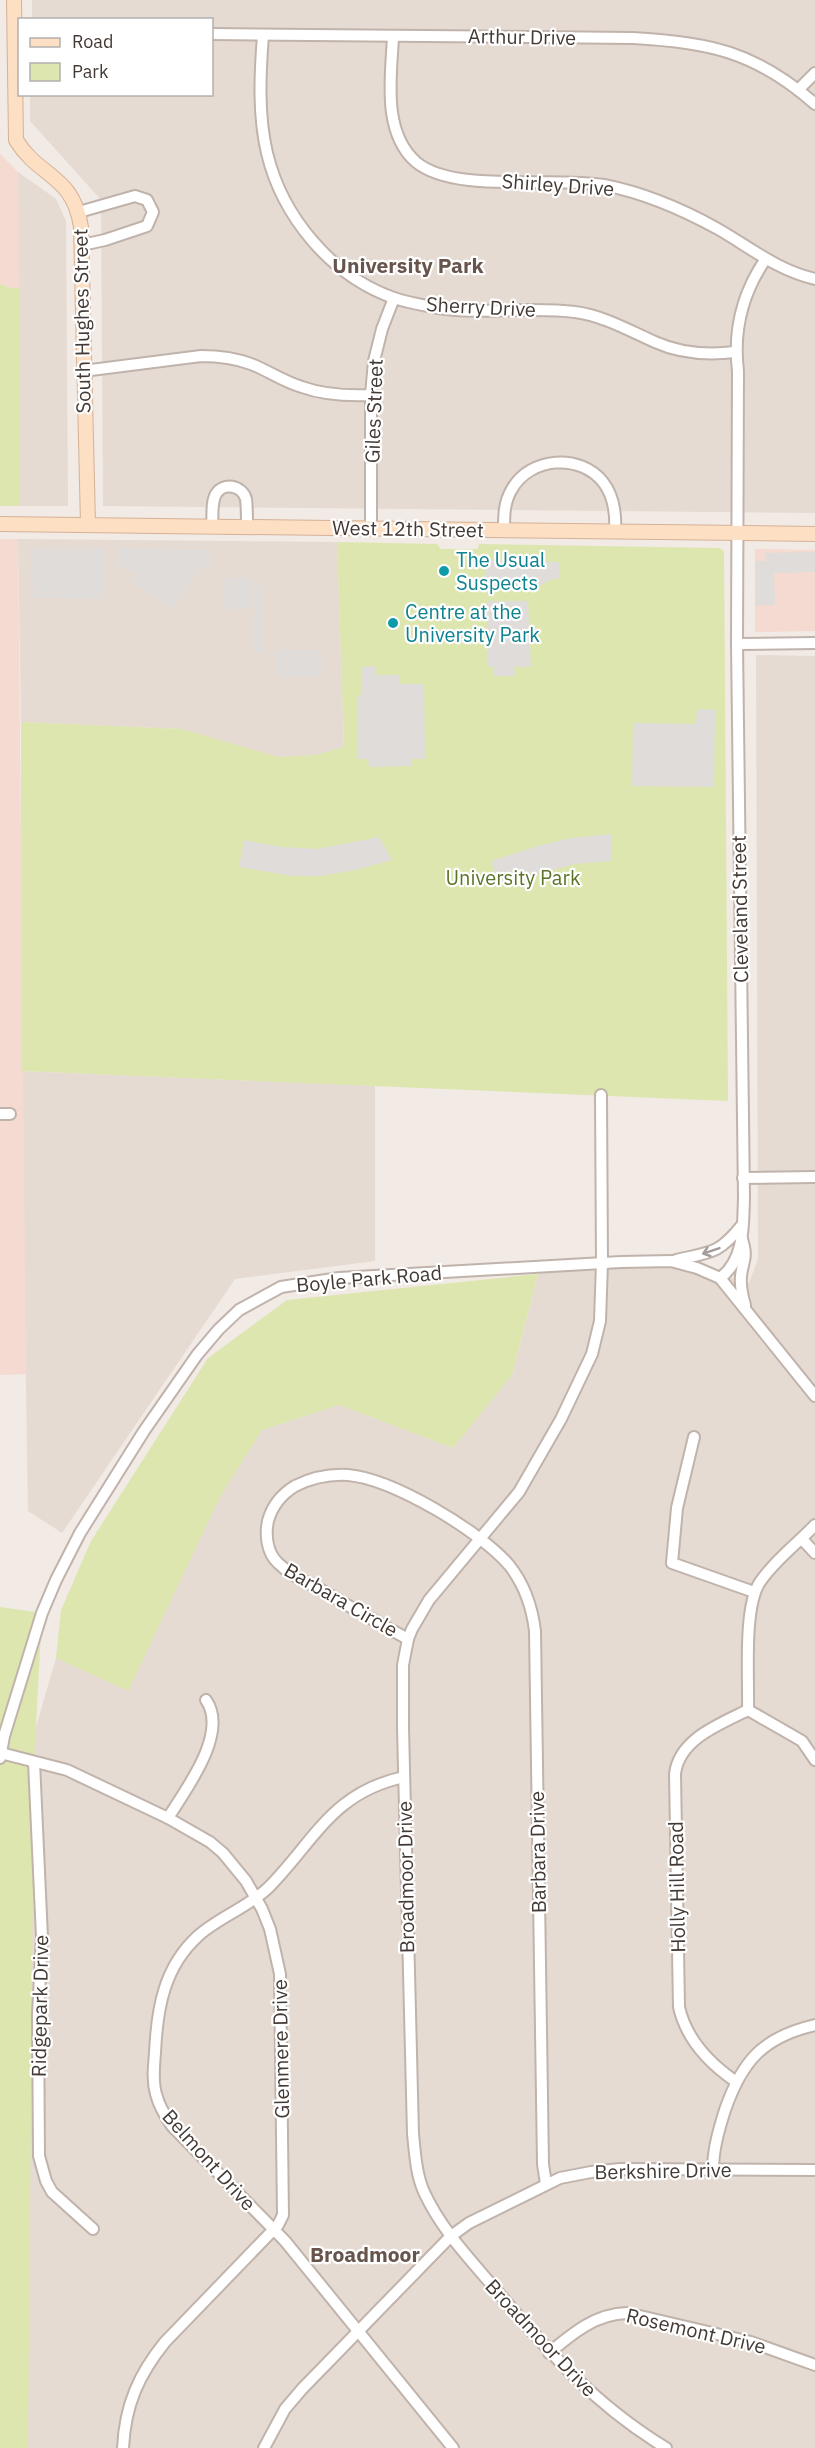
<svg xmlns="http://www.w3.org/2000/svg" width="815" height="2448" viewBox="0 0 815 2448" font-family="'IBM Plex Sans',sans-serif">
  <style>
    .residential { fill: #e6dbd3 }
    .commercial { fill: #f4dad0 }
    .green { fill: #dde6af }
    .parking { fill: #e0dcda }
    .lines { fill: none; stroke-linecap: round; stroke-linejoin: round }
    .street-casing { stroke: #c0b3ab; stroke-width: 14 }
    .secondary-casing { stroke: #d4b298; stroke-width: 16 }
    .street { stroke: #fff; stroke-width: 10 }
    .secondary { stroke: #fddfc4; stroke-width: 14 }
    .oneway { stroke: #a29c9a }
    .culture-dot { fill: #0f9aa8; stroke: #fff; stroke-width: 2 }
    .labels { text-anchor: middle; stroke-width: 4.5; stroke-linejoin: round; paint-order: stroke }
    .street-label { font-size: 20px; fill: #443a35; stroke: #fff }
    .culture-label { font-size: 20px; fill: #0d838f; stroke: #fff; text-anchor: start }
    .park-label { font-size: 20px; fill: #5c742a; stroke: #fff }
    .neighbourhood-label { font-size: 21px; font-weight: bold; fill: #67544c; stroke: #fff }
  </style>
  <rect width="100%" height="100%" fill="#f2eae5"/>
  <g class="residential">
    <polygon points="32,0 815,0 815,513 103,506 101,200 30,121 30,95 212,94 212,20 32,19"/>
    <polygon points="18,172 56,199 66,221 68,506 19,506"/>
    <polygon points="18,539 337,542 344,747 316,755 278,757 182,729 21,722"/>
    <polygon points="756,655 815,656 815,2448 28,2448 26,2024 22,1775 56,1658 128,1690 221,1495 262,1430 339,1405 453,1448 512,1375 540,1267 684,1264 749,1283 758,1259 758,1239"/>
    <polygon points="21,1071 375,1086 375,1261 235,1279 62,1533 28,1511"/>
  </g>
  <g class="commercial">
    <polygon points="0,154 18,172 19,288 10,288 0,284"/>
    <polygon points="0,539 18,539 26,1374 0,1375"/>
    <polygon points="755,549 815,550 815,631 755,632"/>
  </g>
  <g class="green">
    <polygon points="0,284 10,288 19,288 19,506 0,506"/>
    <polygon points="337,542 437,544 441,549 478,549 479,544 719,548 724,551 728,1101 21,1071 21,722 182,729 278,757 316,755 344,747"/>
    <polygon points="538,1274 512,1375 453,1448 339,1405 262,1430 221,1495 128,1691 56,1658 61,1610 91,1541 208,1358 287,1300"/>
    <polygon points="0,1607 42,1613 34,1762 28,2448 0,2448"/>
  </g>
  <g class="parking">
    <polygon points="117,548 210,550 209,567 201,568 171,610 131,581 136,575 124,567 117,565"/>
    <polygon points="32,549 105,549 104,599 33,598"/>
    <polygon points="815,552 815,572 774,573 775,605 755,606 755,561 766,561 766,553"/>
    <polygon points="485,561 559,562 559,579 552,579 537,587 486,586"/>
    <polygon points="251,578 251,609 224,609 224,579"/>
    <polygon points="263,585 263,652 254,652 253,586"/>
    <polygon points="487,601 528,601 531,667 514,667 515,676 494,676 494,667 487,666"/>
    <polygon points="276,650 322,650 322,677 276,676"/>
    <polygon points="375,666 375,675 399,675 399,684 424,684 425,759 412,759 412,766 369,767 368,759 357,759 357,696 361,695 361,667"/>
    <polygon points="697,709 715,710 714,787 632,786 633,723 696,724"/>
    <polygon points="611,834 612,861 575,864 498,885 491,861 541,845 572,838"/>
    <polygon points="379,837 392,860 355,870 321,876 292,876 239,867 244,840 281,847 317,849"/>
  </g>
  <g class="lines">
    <g class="street-casing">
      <g id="street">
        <path d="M212,34L633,38C709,42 756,52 815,104"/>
        <path d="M263,35C260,74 258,115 267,153C282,216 331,276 394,298C408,303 424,305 438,308C483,315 530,306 575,312C604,316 628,330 655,342C679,353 709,355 735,352"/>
        <path d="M393,37C391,77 382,132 416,162C454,194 553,176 604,185C645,193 682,209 718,229C751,248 777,270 815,279"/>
        <polyline points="798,90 815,73"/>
        <polyline points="79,212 135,196 147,200 153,212 147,226 105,240 82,245"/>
        <path d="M83,371L201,356C218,356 235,358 251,364C269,371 284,382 302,387C324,395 348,396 371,395"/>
        <path d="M212,527C213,517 211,502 216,494C223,482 242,485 246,499C247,507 247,518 247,527"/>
        <polyline points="371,528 371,395 374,361 382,329 394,298"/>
        <path d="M504,530C504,515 504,502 512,489C530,457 580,453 603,482C614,496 616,514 615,531"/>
        <polyline points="737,644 815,643"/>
        <path d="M601,1095L602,1263L600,1321L592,1354L561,1419L519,1492L429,1600L412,1629L408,1639L403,1665V1728L413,2134C415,2153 416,2174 424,2192C440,2227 466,2255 491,2284C546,2349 592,2403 666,2448"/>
        <polyline points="0,1114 10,1114"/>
        <polyline points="743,1178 815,1177"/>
        <path d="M742,1239C748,1259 743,1259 741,1276C740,1287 742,1295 745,1305"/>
        <path d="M676,1260C711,1252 719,1254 742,1225"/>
        <path d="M720,1278C745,1260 743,1225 744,1197L737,644L738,371C733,330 742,294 765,260"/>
        <polyline points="694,1437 677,1508 672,1563 754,1592"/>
        <polyline points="802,1539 815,1553"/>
        <path d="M408,1639C380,1624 352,1608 325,1592C309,1583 291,1576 278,1563C267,1553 265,1535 268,1521C272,1506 282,1494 295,1486C311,1478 331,1474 348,1475C393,1479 480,1531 509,1565C525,1585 532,1606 535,1631L543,2164L546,2184"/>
        <path d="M748,1710C749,1679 743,1607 760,1582C775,1560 797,1544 815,1525"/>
        <polyline points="748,1710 802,1741 815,1760"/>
        <path d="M1,1753L67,1770L168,1818L210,1842L223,1853L246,1881L262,1909L270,1929L280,1974L283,2215L278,2225L165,2342C139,2374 125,2405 123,2448"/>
        <polyline points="0,1758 4,1736 42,1613 56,1580 80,1533 144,1431 197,1355 219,1329 239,1310 281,1287 339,1278 621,1262 671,1261 697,1268 720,1278 815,1396"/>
        <polyline points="34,1762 42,1937 38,2014 39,2156 46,2181 52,2192 93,2229"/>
        <path d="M404,1777C333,1792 315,1840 269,1887C249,1907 219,1917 198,1936C164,1967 157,2008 155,2053C154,2066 152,2080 156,2094C159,2106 165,2116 172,2126L285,2241L453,2448"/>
        <path d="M168,1818C186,1789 229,1733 206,1700"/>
        <path d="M735,2081C709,2063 686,2038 679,2007L675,1774C679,1739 720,1724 748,1710"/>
        <path d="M713,2170C713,2149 719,2129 725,2110C742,2061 763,2037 815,2025"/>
        <path d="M549,2353C573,2333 595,2314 627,2313L751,2342L815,2365"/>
        <polyline points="264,2448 285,2409 302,2389 451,2236 469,2223 560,2178 591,2172 620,2169 815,2170"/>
      </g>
    </g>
    <g class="secondary-casing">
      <g id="secondary">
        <path d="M14,0L16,140C39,178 73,174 81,227L88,525"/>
        <polyline points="0,524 815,534"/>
      </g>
    </g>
    <use href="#street" class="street"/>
    <use href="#secondary" class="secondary"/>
  </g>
  <defs><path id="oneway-shaft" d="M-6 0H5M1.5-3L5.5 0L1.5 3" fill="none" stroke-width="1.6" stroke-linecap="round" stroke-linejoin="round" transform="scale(1.5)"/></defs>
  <use class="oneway" href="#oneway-shaft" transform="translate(711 1251) rotate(161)"/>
  <g class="culture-dot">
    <circle cx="444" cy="571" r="6"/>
    <circle cx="393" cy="623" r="6"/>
  </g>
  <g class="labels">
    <g class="street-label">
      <text transform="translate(522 37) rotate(1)" y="7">Arthur Drive</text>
      <text transform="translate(558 185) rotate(4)" y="7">Shirley Drive</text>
      <text transform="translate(481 307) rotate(3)" y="7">Sherry Drive</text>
      <text transform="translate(82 321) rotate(-91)" y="7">South Hughes Street</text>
      <text transform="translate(374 411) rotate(-88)" y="7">Giles Street</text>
      <text transform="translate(408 529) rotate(1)" y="7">West 12th Street</text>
      <text transform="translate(740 909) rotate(-91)" y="7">Cleveland Street</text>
      <text transform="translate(369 1279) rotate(-5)" y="7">Boyle Park Road</text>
      <text transform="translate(341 1600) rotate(30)" y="7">Barbara Circle</text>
      <text transform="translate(538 1852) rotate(-91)" y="7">Barbara Drive</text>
      <text transform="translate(406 1877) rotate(-91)" y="7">Broadmoor Drive</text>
      <text transform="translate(677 1887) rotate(-91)" y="7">Holly Hill Road</text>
      <text transform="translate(40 2006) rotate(-89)" y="7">Ridgepark Drive</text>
      <text transform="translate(281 2049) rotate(-91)" y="7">Glenmere Drive</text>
      <text transform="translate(209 2160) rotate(48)" y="7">Belmont Drive</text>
      <text transform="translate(663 2171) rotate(-1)" y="7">Berkshire Drive</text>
      <text transform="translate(696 2331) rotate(13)" y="7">Rosemont Drive</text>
      <text transform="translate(541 2338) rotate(47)" y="7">Broadmoor Drive</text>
    </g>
    <g class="culture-label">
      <text x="456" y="567">The Usual<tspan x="456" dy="23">Suspects</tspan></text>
      <text x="405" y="619">Centre at the<tspan x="405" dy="23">University Park</tspan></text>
    </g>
    <g class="park-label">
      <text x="513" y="885">University Park</text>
    </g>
    <g class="neighbourhood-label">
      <text x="408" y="273">University Park</text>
      <text x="365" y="2262">Broadmoor</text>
    </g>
  </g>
  <rect x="18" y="18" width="195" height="78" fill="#ffffff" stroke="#b4b0ae" stroke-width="1.5"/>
  <rect x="30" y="38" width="30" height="9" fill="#fddfc4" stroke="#b4b0ae" stroke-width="1.5"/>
  <text x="72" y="48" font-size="18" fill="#443a35">Road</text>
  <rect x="30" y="63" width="30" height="18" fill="#dde6af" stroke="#b4b0ae" stroke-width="1.5"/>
  <text x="72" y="78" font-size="18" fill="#443a35">Park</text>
</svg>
